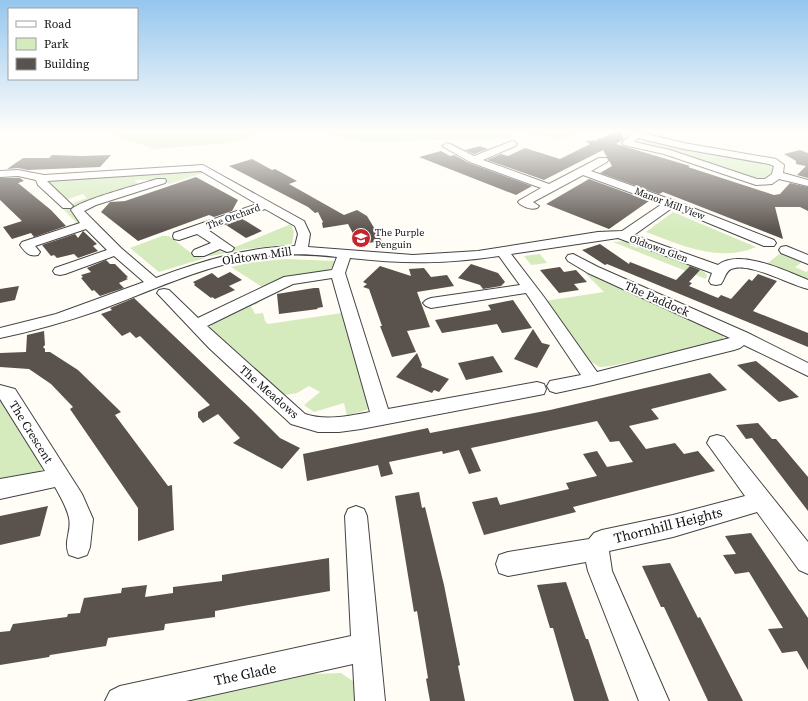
<svg xmlns="http://www.w3.org/2000/svg" width="808" height="701" viewBox="0 0 808 701" font-family="'Source Serif 4',serif">
  <style>
    .green { fill: #d5ebbd }
    .building { fill: #5a524d }
    .lines { fill: none; stroke-linecap: round; stroke-linejoin: round }
    .minor-casing { stroke: #444; stroke-width: 2 }
    .minor { fill: #fff; fill-rule: evenodd }
    .labels { text-anchor: middle; stroke-width: 4; stroke-linejoin: round; paint-order: stroke }
    .far-street-label { font-size: 10px; fill: #111; stroke: #fff }
    .far-poi-label { font-size: 10px; fill: #111; stroke: #fff; text-anchor: start }
    .street-label { font-size: 12px; fill: #111; stroke: #fff }
    .near-street-label { font-size: 14px; fill: #111; stroke: #fff }
  </style>
  <rect width="100%" height="100%" fill="#fffdf5"/>
  <g class="green">
    <polygon points="107,132 262,132 229,143 154,149"/>
    <polygon points="318,132 503,132 513,138 363,142"/>
    <path d="M527,132H575C564,143 540,136 527,132Z"/>
    <polygon points="641,138 748,157 775,165 773,174 768,178 759,180 635,143 637,139"/>
    <path d="M199,170L206,172L169,184L161,179C148,183 146,177 134,181L139,184L137,186L76,207L79,221L77,224L74,225L76,222L63,209L72,206L75,202L87,198L83,194L65,200L48,182L49,181Z"/>
    <path d="M673,212L756,247C719,263 681,245 646,232Z"/>
    <polygon points="291,224 294,232 292,244 246,249 211,256 199,255 215,250 223,252"/>
    <polygon points="162,236 169,236 195,256 205,258 159,272 130,248"/>
    <polygon points="626,241 632,243 630,245 637,248 639,246 703,271 707,275 706,279 613,242"/>
    <polygon points="782,252 800,261 801,263 795,267 806,272 808,271 808,281 764,266"/>
    <polygon points="540,254 547,263 531,265 524,256"/>
    <polygon points="286,259 335,261 331,269 327,271 292,275 264,288 231,267 253,262"/>
    <polygon points="585,273 717,330 723,335 724,340 719,342 611,366 600,367 591,362 545,301 604,292"/>
    <polygon points="256,300 259,303 251,306 255,314 263,313 265,321 268,324 342,313 369,409 347,416 344,403 314,412 304,405 320,392 309,386 297,393 285,395 221,341 211,331 210,327 212,323"/>
    <polygon points="0,400 3,401 43,467 40,472 0,482"/>
    <polygon points="341,673 357,684 359,701 184,701 312,674"/>
  </g>
  <g class="building">
    <polygon points="614,132 621,132 624,139 616,144 690,166 688,167 774,195 780,194 790,183 808,187 808,211 800,207 775,207 783,239 663,192 659,194 600,173 612,166 603,150 544,180 487,160 501,154 508,156 525,148 560,159 590,144 585,141 598,140 597,138 601,139"/>
    <polygon points="480,146 488,149 474,154 465,150"/>
    <polygon points="800,150 808,153 808,178 797,175 806,166 796,164 796,161 784,154"/>
    <polygon points="441,151 450,156 454,155 469,163 532,186 516,195 419,157"/>
    <polygon points="52,155 82,156 111,155 100,167 28,170 18,168 7,169 23,158 49,158"/>
    <polygon points="252,159 272,170 275,169 297,181 289,184 344,215 357,210 367,216 382,241 368,243 366,240 357,241 348,224 323,228 322,223 323,222 318,212 315,213 308,207 229,166"/>
    <polygon points="196,177 238,200 232,211 214,217 209,215 138,241 101,212 110,202 125,201"/>
    <polygon points="0,178 20,178 24,181 18,183 51,210 66,226 34,237 31,233 12,239 3,227 22,221 0,200"/>
    <polygon points="589,179 649,201 609,229 546,204"/>
    <polygon points="242,219 246,221 262,231 246,238 226,225"/>
    <polygon points="83,231 97,244 93,246 98,251 78,258 74,254 57,258 54,255 51,256 42,245 75,234 78,238"/>
    <polygon points="600,244 629,264 630,262 676,280 690,266 700,270 689,282 692,283 689,286 718,298 721,295 731,299 749,279 752,281 758,274 777,281 753,311 808,333 808,347 607,264 605,265 582,250"/>
    <polygon points="106,260 110,264 115,264 128,277 126,278 128,279 119,283 124,288 100,296 94,290 92,291 81,278 83,277 81,275 91,272 87,268"/>
    <polygon points="471,264 498,273 505,282 501,286 483,289 480,285 458,278"/>
    <polygon points="380,266 411,276 409,269 424,268 431,277 447,275 454,286 417,292 430,327 407,331 416,352 392,357 380,326 382,326 369,289 363,287 367,284 363,282"/>
    <polygon points="560,267 564,272 576,270 587,282 574,284 579,290 559,293 540,270"/>
    <polygon points="230,272 242,280 229,286 235,290 215,299 212,297 211,298 194,285 195,284 193,282 212,273 218,278"/>
    <polygon points="19,286 15,300 0,303 0,289"/>
    <polygon points="314,288 319,288 323,307 317,308 318,309 279,314 277,294"/>
    <polygon points="134,298 251,409 280,438 300,448 282,469 233,443 240,438 218,414 203,423 198,417 198,412 210,405 140,336 136,338 130,332 122,336 101,314 112,310 110,308"/>
    <polygon points="513,300 532,328 502,333 497,324 442,333 435,320 491,310 488,305"/>
    <polygon points="533,329 542,343 550,345 537,368 514,359"/>
    <polygon points="44,331 45,345 43,347 45,349 45,352 50,352 78,370 121,412 115,415 168,486 172,485 174,530 138,541 138,508 70,409 73,407 51,384 29,369 0,367 0,353 26,352 27,335"/>
    <polygon points="417,353 422,365 421,367 449,379 439,392 434,390 432,393 396,377"/>
    <polygon points="493,356 503,372 466,380 458,363"/>
    <polygon points="756,361 777,378 799,397 779,402 737,365"/>
    <polygon points="710,373 727,390 651,409 659,419 629,426 646,449 675,443 684,454 698,451 715,471 573,507 576,512 484,535 472,502 497,497 500,505 569,489 566,483 597,476 583,454 597,451 607,467 633,462 619,441 610,442 597,421 471,448 481,471 469,474 459,450 443,454 442,451 389,462 393,474 381,477 378,465 307,481 303,454 428,428 430,433 550,410"/>
    <polygon points="758,423 772,439 776,439 808,477 808,511 752,438 746,439 736,425"/>
    <polygon points="419,492 422,508 425,507 444,585 460,665 458,666 465,701 430,701 426,679 428,678 417,611 414,612 395,496"/>
    <polygon points="48,506 40,536 0,545 0,516"/>
    <polygon points="751,533 808,618 808,670 797,651 782,653 768,629 783,628 749,572 735,574 723,555 736,554 725,536"/>
    <polygon points="329,558 330,591 215,611 215,617 165,624 164,630 108,638 106,646 50,655 49,657 0,665 0,632 10,631 13,624 67,617 68,614 80,613 84,598 121,593 122,588 147,585 145,597 173,593 173,587 222,581 222,575"/>
    <polygon points="670,563 698,618 700,617 743,701 708,701 664,607 661,607 642,566"/>
    <polygon points="566,582 586,639 588,639 609,701 574,701 553,628 550,628 537,585"/>
  </g>
  <g class="lines">
    <g class="minor-casing">
      <g id="minor">
        <path d="M639,132L684,143L776,159L784,165L783,173L808,180V186L779,179L772,184L756,185L664,154L624,145L622,143L631,134ZM638,138L684,149L769,164L774,166L772,174L765,179H757L670,150L634,142Z"/>
        <path d="M512,141L515,142L517,144L515,146L483,160L549,184L599,158H607L608,160L607,162L591,171L675,201L774,240L776,243L774,246H764L672,208L634,235L718,265C739,248 786,271 808,280V289C790,285 748,261 731,269C725,272 725,279 721,284L716,285L711,284L709,281L712,273L618,238L511,254L544,297L597,372L730,338L588,273L568,261L566,258L568,255L573,254L598,267L748,333L808,363V376L744,345L740,348L734,350L593,385L556,393L550,391L547,386L550,381L581,375L526,293L431,308L426,306L423,303L426,300L431,298L520,285L499,256C446,264 403,264 350,258L345,273L388,409L537,382L544,384L546,389L544,394L361,429L339,432H318L291,424L209,348L157,293L159,290L164,289L169,290L198,318L284,277L332,270L337,257C312,254 287,253 261,257C204,265 151,291 97,311C65,322 33,331 0,338V328L56,314L144,282L114,256L65,274L60,275L55,274L53,271L55,268L107,250L86,229L35,246L40,252L38,255C29,257 25,252 20,245L22,242L80,223L71,210C79,200 142,184 157,179H165L166,181L165,183L96,205L84,211L121,248L156,278C201,261 247,247 295,246L298,234L295,226L265,209L208,230L234,248L232,251L227,252L220,249L204,256H194L192,253L194,250L211,243L197,234L179,240L174,239L173,236L174,233L257,204L201,171L47,181L71,204L73,206L71,208H63L38,185L36,180L18,176L0,177V171L18,170L44,175L203,165L304,221L310,234L308,247L413,255L478,251L598,232L622,231L662,204L583,175L533,202L539,206L537,208C531,210 522,207 518,202L520,200L541,188L470,162L442,146L447,143L450,144L474,156ZM332,278L370,412C349,416 325,421 305,414L207,326L293,284Z"/>
        <polygon points="786,246 808,255 808,264 781,253 779,250 781,247"/>
        <path d="M0,385L15,389L82,494L93,519L90,547L87,555L78,558L69,555C63,540 72,532 69,518C67,508 60,496 55,487L0,499V479L45,471L0,399Z"/>
        <polygon points="717,435 724,437 808,542 808,574 799,570 757,512 673,537 609,551 612,571 669,701 639,701 588,571 586,562 508,576 499,573 496,564 499,555 508,552 589,539 594,533 602,530 673,515 745,496 707,443 710,437"/>
        <polygon points="356,506 364,509 367,516 385,701 355,701 353,664 186,701 105,701 110,691 120,686 351,636 345,516 348,509"/>
      </g>
    </g>
    <use href="#minor" class="minor"/>
  </g>
  <linearGradient id="sky" x2="0" y2="1"><stop stop-color="#95c6ee"/><stop offset="0.57" stop-color="#fffefa"/><stop offset="1" stop-color="#fffefa" stop-opacity="0"/></linearGradient>
  <rect width="808" height="231" fill="url(#sky)"/>
  <defs>
    <g id="school-disc" transform="scale(1)"><circle r="9.5" fill="#c4262e" stroke="#fff"/><path d="M0-5L7-2L0 1L-7-2ZM-4 1L0 2.5L4 1V4Q0 6-4 4Z" fill="#fff"/></g>
  </defs>
  <g fill-rule="evenodd">
    <use href="#school-disc" x="361" y="238"/>
  </g>
  <g class="labels">
    <g class="far-street-label">
      <text transform="translate(670 203) rotate(21)" y="4">Manor Mill View</text>
      <text transform="translate(233 216) rotate(-20)" y="4">The Orchard</text>
      <text transform="translate(659 248) rotate(20)" y="4">Oldtown Glen</text>
    </g>
    <g class="far-poi-label">
      <text x="375" y="236">The Purple<tspan x="375" dy="12">Penguin</tspan></text>
    </g>
    <g class="street-label">
      <text transform="translate(257 256) rotate(-8)" y="4">Oldtown Mill</text>
      <text transform="translate(657 299) rotate(24)" y="4">The Paddock</text>
      <text transform="translate(269 392) rotate(41)" y="4">The Meadows</text>
      <text transform="translate(31 432) rotate(58)" y="4">The Crescent</text>
    </g>
    <g class="near-street-label">
      <text transform="translate(668 525) rotate(-14)" y="5">Thornhill Heights</text>
      <text transform="translate(245 674) rotate(-12)" y="5">The Glade</text>
    </g>
  </g>
  <rect x="8" y="8" width="130" height="72" fill="#ffffff" stroke="#a0a0a0"/>
  <rect x="16" y="21" width="20" height="6" fill="#ffffff" stroke="#a0a0a0"/>
  <text x="44" y="28" font-size="12" fill="#111111">Road</text>
  <rect x="16" y="38" width="20" height="12" fill="#d5ebbd" stroke="#a0a0a0"/>
  <text x="44" y="48" font-size="12" fill="#111111">Park</text>
  <rect x="16" y="58" width="20" height="12" fill="#5a524d" stroke="#a0a0a0"/>
  <text x="44" y="68" font-size="12" fill="#111111">Building</text>
</svg>
